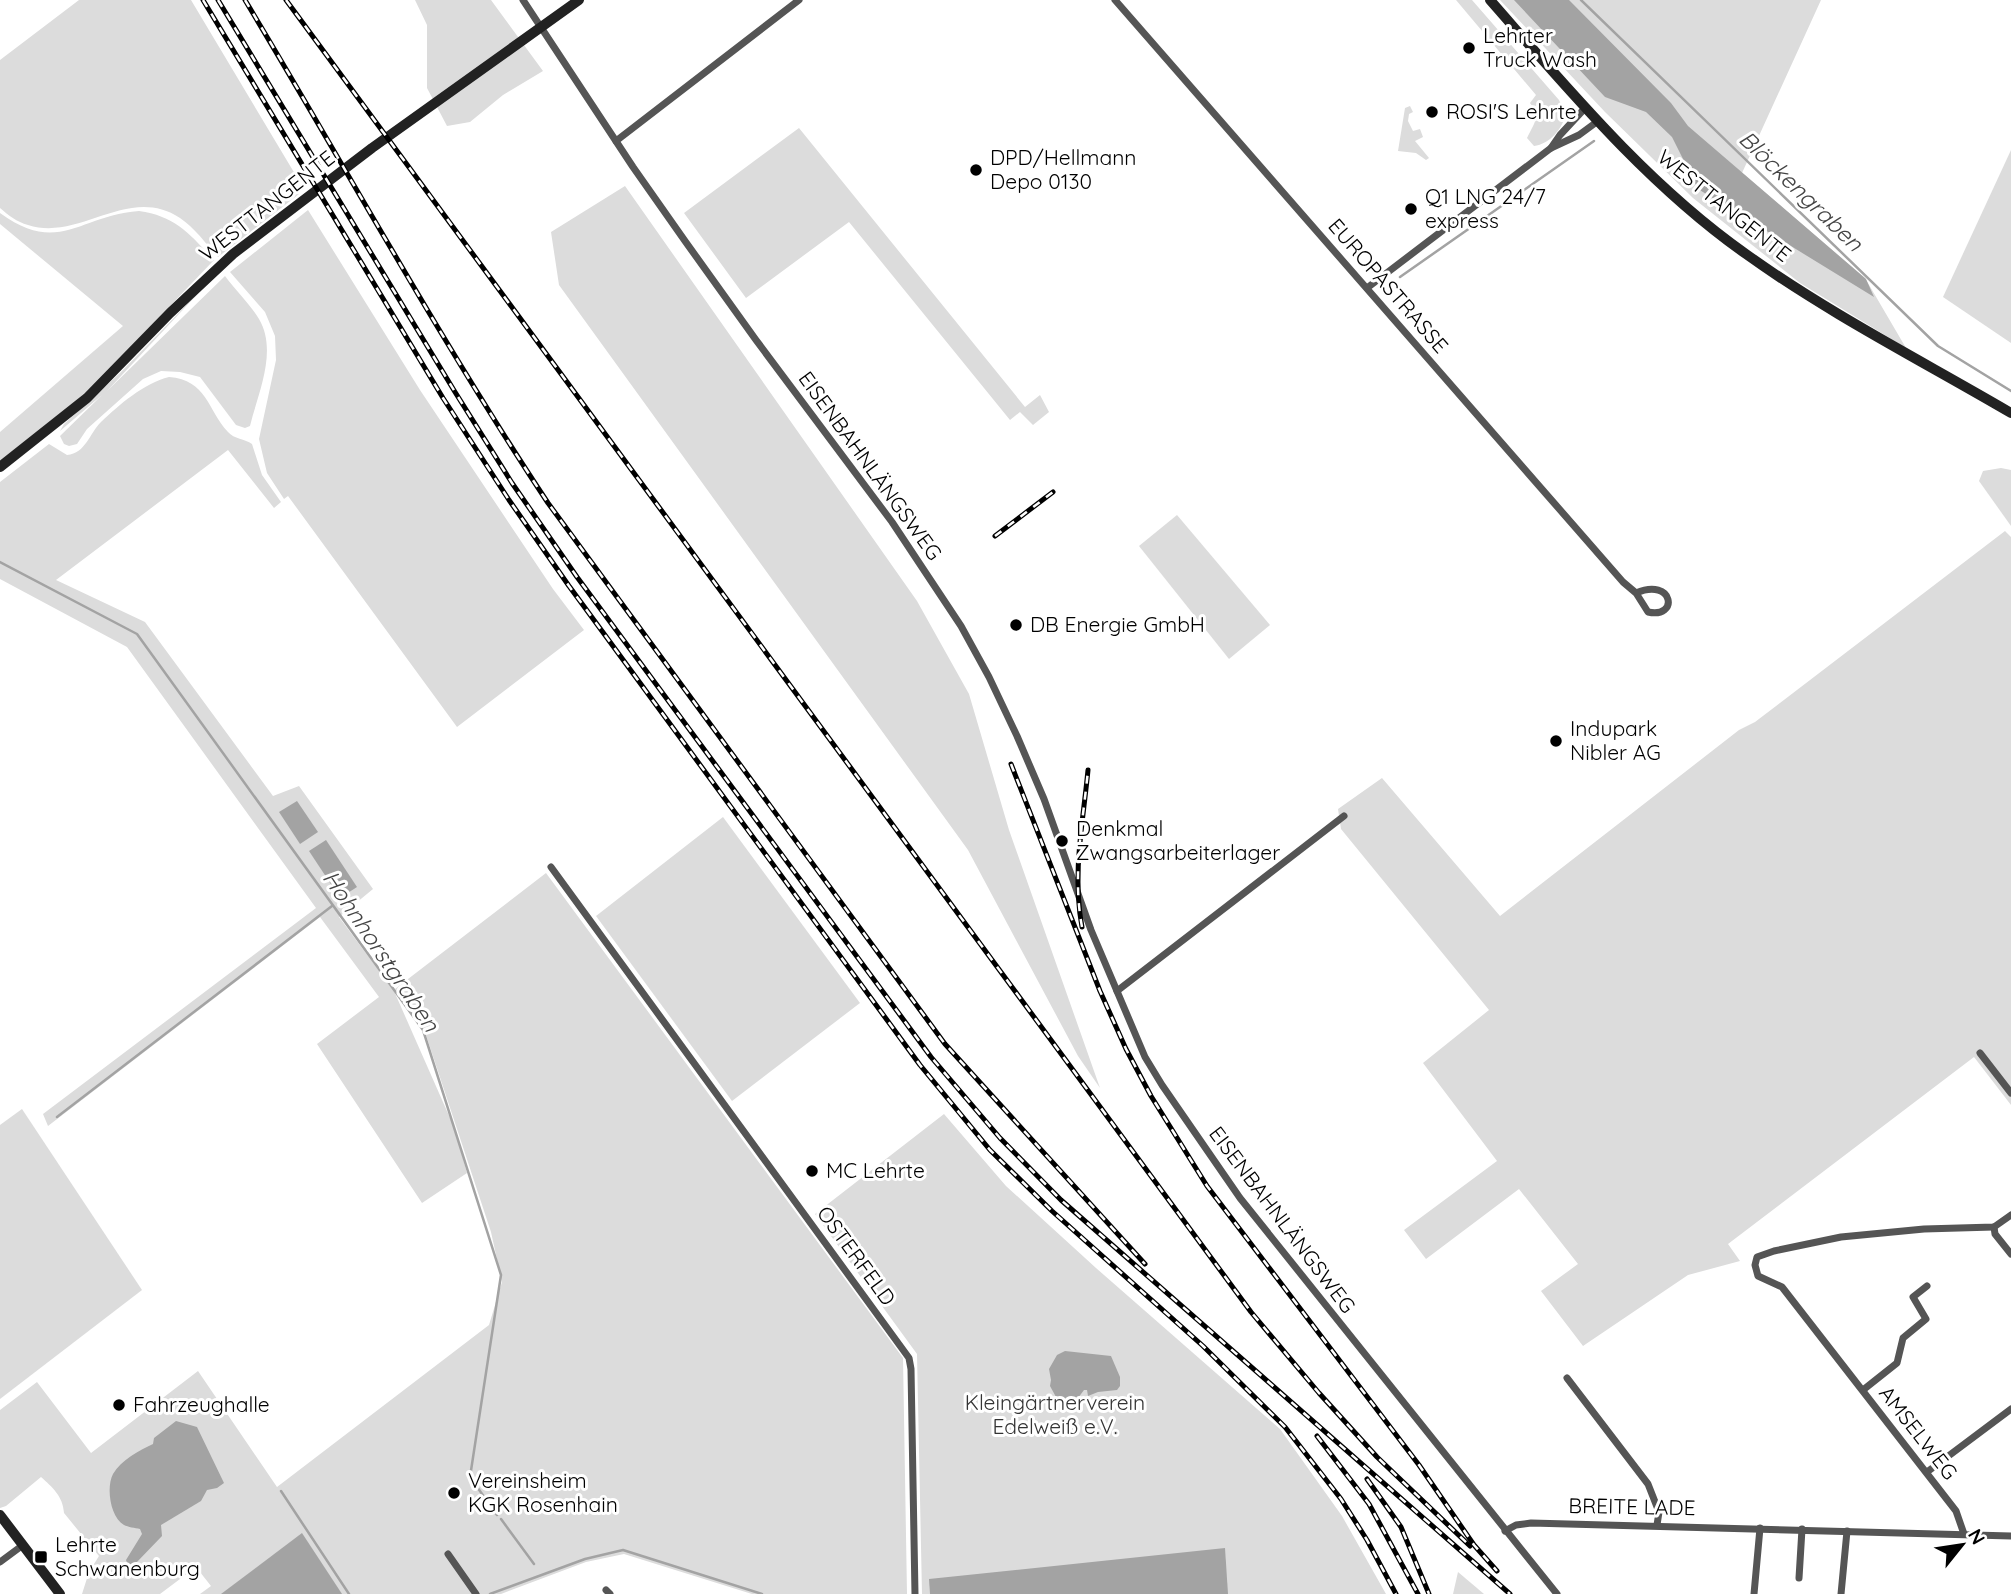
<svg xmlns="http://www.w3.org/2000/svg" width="2011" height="1594" viewBox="0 0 2011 1594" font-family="Quicksand,sans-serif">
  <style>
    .green { fill: #dcdcdc }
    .water { fill: #a3a3a3 }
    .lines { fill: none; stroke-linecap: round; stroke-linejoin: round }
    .stream { stroke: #a3a3a3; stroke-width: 2.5 }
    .street { stroke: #555; stroke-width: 7 }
    .secondary { stroke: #222; stroke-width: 10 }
    .rail-casing { stroke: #000; stroke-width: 5 }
    .rail { stroke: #fff; stroke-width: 2.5; stroke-dasharray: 8; stroke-linecap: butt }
    .poi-dot { fill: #000; stroke: #fff; stroke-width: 2.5 }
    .labels { text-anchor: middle; stroke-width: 6; stroke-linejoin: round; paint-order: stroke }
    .poi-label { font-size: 21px; fill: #000; stroke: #fff; text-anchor: start }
    .street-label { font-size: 21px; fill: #000; stroke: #fff }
    .park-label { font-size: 21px; fill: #333; stroke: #fff }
    .water-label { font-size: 23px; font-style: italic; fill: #444; stroke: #fff }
  </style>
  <rect width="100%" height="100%" fill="#fff"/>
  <g class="green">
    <path d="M79,0H191L295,174L289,176L299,194L218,257C206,244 195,228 180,218C128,184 80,242 28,225C17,222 8,215 0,208V60Z"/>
    <polygon points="415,0 491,0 543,71 503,95 470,122 447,126 427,88 427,25"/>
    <path d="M1456,0H1472L1559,100L1566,114C1562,129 1550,144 1534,146L1527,138C1534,123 1541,118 1530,103L1536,95Z"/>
    <polygon points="1500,0 1821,0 1742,173 1865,278 1906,348 1800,283 1693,198 1605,112"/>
    <polygon points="1410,106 1413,112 1409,114 1408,121 1413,131 1420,129 1423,137 1415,141 1429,158 1426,160 1416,153 1398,151 1405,108"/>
    <polygon points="799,128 1025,407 1040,395 1049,412 1033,425 1020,412 1010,420 849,222 746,298 684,213"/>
    <polygon points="2011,150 2011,343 1943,297"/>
    <polygon points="625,186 917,601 969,694 1009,830 1100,1088 1078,1056 968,850 559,285 551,232"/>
    <polygon points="308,210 420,390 553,589 584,630 457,727 288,496 284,499 267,473 259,439 276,360 275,336 265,312 230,272"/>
    <path d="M139,211C175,216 190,234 214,260L103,376L76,401L0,461V432L123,326L0,224V213C59,256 80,215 139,211Z"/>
    <path d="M225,276C236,291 250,304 259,319C278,351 258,393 250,426L245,428L236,425L200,377L180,372L161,371L143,379L87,429L77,444L69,446L64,444L60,436L102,395L60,431L64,424L120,373L207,284L107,391Z"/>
    <path d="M169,377C207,380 207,409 228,432C234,439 245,439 252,444L262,475L281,502L274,508L228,450L56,580L145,622L273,796L299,786L373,889L339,917L394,991L454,1127L467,1173L422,1203L317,1044L379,997L320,917L48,1126L43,1114L316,908L127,647L0,579V482L49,444L67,455C86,453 89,434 101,422C119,405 144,383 169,377Z"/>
    <polygon points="2001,468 2011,470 2011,526 1979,481 1983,471"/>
    <polygon points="1177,515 1270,625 1229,659 1139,546"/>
    <polygon points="2005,531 2011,537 2011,1105 1974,1057 1728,1244 1740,1261 1688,1275 1583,1346 1541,1291 1578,1264 1519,1189 1426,1259 1404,1230 1497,1161 1423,1063 1489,1010 1341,829 1338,809 1382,778 1500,916 1739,730 1755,722"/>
    <polygon points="723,817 860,1003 732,1101 596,916"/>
    <path d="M546,873L903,1358L907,1594H752L624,1554L586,1562L501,1594H200L211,1586L196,1567L160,1594H82L89,1572L99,1556L64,1513C63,1496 52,1487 41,1477L6,1506L0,1508V1410L37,1382L91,1453L198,1371L277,1487L489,1325L502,1282L491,1232L424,1029L395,989Z"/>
    <polygon points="22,1109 142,1290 0,1399 0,1125"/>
    <polygon points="944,1114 1006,1186 1096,1268 1280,1429 1342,1516 1386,1594 922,1594 917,1354 815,1214"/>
    <polygon points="1458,1572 1484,1594 1453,1594"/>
  </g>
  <g class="water">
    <polygon points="1514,0 1569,0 1671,103 1688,126 1866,279 1874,297 1698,189 1672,137 1646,112 1605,97"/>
    <polygon points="297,801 318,832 300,844 279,812"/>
    <polygon points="326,840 357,887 340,898 309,851"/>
    <polygon points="1065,1351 1111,1356 1120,1377 1120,1386 1117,1390 1098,1392 1088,1396 1087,1390 1084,1390 1078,1398 1069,1400 1056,1397 1050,1386 1051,1380 1049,1369 1057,1355"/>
    <path d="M176,1421L197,1427L224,1483L217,1488L207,1490L201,1501L161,1525L162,1536L136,1563L128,1565L126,1560L142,1534L140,1529C135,1528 128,1527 124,1525C110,1517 106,1487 113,1474C121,1460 140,1450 153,1444L154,1438Z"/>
    <polygon points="302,1533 342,1594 221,1594"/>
    <polygon points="1225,1548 1228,1594 930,1594 929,1579"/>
  </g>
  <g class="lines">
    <g class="stream">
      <polyline points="1581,0 1938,346 2011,391"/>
      <polyline points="1400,277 1594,141"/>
      <polyline points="0,562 137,634 423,1030 501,1275 470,1477 497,1515"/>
      <polyline points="57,1117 332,906"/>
      <polyline points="281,1491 349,1594"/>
      <polyline points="501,1519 534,1564"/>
      <polyline points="490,1594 585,1559 623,1550 762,1594"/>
    </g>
    <g class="street">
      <polyline points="523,0 633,167 685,241 756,340 892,522 961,626 989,677 1017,736 1044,799 1091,930 1145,1057 1162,1085 1240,1198 1557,1594"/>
      <path d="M1115,0L1623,582L1636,593L1648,612C1679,619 1674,577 1636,593"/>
      <polyline points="616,141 799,0"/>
      <polyline points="1551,148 1560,135 1586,107"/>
      <polyline points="1367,288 1551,148 1579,135 1598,121"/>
      <polyline points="551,867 909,1358 911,1369 915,1594"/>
      <polyline points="1117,991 1344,816"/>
      <polyline points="1980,1053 2011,1093"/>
      <polyline points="1994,1227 1995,1234 2011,1254"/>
      <polyline points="1567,1378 1648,1484 1659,1512 1657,1525"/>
      <polyline points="1863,1390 1897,1363 1903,1338 1926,1319 1913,1297 1927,1286"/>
      <polyline points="1927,1472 2011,1409"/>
      <polyline points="1505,1531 1516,1525 1531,1523 2011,1536"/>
      <polyline points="1964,1534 1956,1511 1782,1287 1758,1276 1755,1265 1757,1257 1774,1251 1841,1237 1924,1229 1994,1227 2011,1215"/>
      <polyline points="448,1554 476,1594"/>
      <polyline points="0,1562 23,1545"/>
      <polyline points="1799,1578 1802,1529"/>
      <polyline points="606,1590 610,1594"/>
      <polyline points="1754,1594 1760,1528"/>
      <polyline points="1841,1594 1847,1531"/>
    </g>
    <g class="secondary">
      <path d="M1490,0C1569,90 1648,185 1746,254C1828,313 1924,362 2011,413"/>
      <polyline points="0,467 87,398 170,313 233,254 372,148 579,0"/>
      <polyline points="0,1515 60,1594"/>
    </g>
    <g class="rail-casing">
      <g id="rail">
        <polyline points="203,0 443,398 509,500 569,586 920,1065 990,1150 1052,1211 1203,1346 1285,1427 1341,1499 1367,1540 1396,1594"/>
        <polyline points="218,0 455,392 512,483 577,577 931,1057 1000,1138 1061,1200 1510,1594"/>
        <path d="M245,0C346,168 440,340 548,503L945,1044L1145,1264"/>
        <polyline points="286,0 1251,1312 1319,1393 1377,1457 1470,1546"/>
        <polyline points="995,536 1053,492"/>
        <polyline points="1011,764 1100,991 1126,1049 1151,1096 1207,1186 1419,1465 1474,1545 1497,1571"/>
        <path d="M1082,927C1072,874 1083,823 1088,770"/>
        <polyline points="1317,1436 1369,1504 1418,1594"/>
        <polyline points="1367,1479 1401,1527 1429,1594"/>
      </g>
    </g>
    <use href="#rail" class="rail"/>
  </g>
  <g class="poi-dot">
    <circle cx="1469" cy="48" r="7"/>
    <circle cx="1432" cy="112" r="7"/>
    <circle cx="976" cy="170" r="7"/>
    <circle cx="1411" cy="209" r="7"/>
    <circle cx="1016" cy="625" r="7"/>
    <circle cx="1556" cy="741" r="7"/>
    <circle cx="1062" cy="841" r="7"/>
    <circle cx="812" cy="1171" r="7"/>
    <circle cx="119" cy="1405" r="7"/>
    <circle cx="454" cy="1493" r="7"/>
    <rect x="34" y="1550" width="14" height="14" rx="3.5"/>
  </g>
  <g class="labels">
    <g class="poi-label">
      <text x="1483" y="43">Lehrter<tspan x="1483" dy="24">Truck Wash</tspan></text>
      <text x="1446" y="119">ROSI'S Lehrte</text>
      <text x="990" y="165">DPD/Hellmann<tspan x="990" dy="24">Depo 0130</tspan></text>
      <text x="1425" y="204">Q1 LNG 24/7<tspan x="1425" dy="24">express</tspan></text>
      <text x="1030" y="632">DB Energie GmbH</text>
      <text x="1570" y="736">Indupark<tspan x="1570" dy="24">Nibler AG</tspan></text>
      <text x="1076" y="836">Denkmal<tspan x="1076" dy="24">Zwangsarbeiterlager</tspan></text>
      <text x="826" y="1178">MC Lehrte</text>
      <text x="133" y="1412">Fahrzeughalle</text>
      <text x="468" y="1488">Vereinsheim<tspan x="468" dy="24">KGK Rosenhain</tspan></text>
      <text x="55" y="1552">Lehrte<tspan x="55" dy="24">Schwanenburg</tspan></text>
    </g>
    <g class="street-label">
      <text transform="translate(267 206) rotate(-38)" y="7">WESTTANGENTE</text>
      <text transform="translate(1724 206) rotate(39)" y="7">WESTTANGENTE</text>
      <text transform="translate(1388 286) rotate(49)" y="7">EUROPASTRASSE</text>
      <text transform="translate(870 466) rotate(54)" y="7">EISENBAHNLÄNGSWEG</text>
      <text transform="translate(1282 1220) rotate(53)" y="7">EISENBAHNLÄNGSWEG</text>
      <text transform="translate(856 1256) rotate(54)" y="7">OSTERFELD</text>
      <text transform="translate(1918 1433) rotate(52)" y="7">AMSELWEG</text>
      <text transform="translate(1632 1507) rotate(1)" y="7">BREITE LADE</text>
    </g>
    <g class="park-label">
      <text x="1055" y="1410">Kleingärtnerverein<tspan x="1055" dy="24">Edelweiß e.V.</tspan></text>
    </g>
    <g class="water-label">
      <text transform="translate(1801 191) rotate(44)" y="8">Blöckengraben</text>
      <text transform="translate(381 951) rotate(56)" y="8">Hohnhorstgraben</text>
    </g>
  </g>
  <g transform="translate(1962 1545) rotate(60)" stroke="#ffffff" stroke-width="5" paint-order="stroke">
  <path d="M0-5L12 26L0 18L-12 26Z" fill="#000000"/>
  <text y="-10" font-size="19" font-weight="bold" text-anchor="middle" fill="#000000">N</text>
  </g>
</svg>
